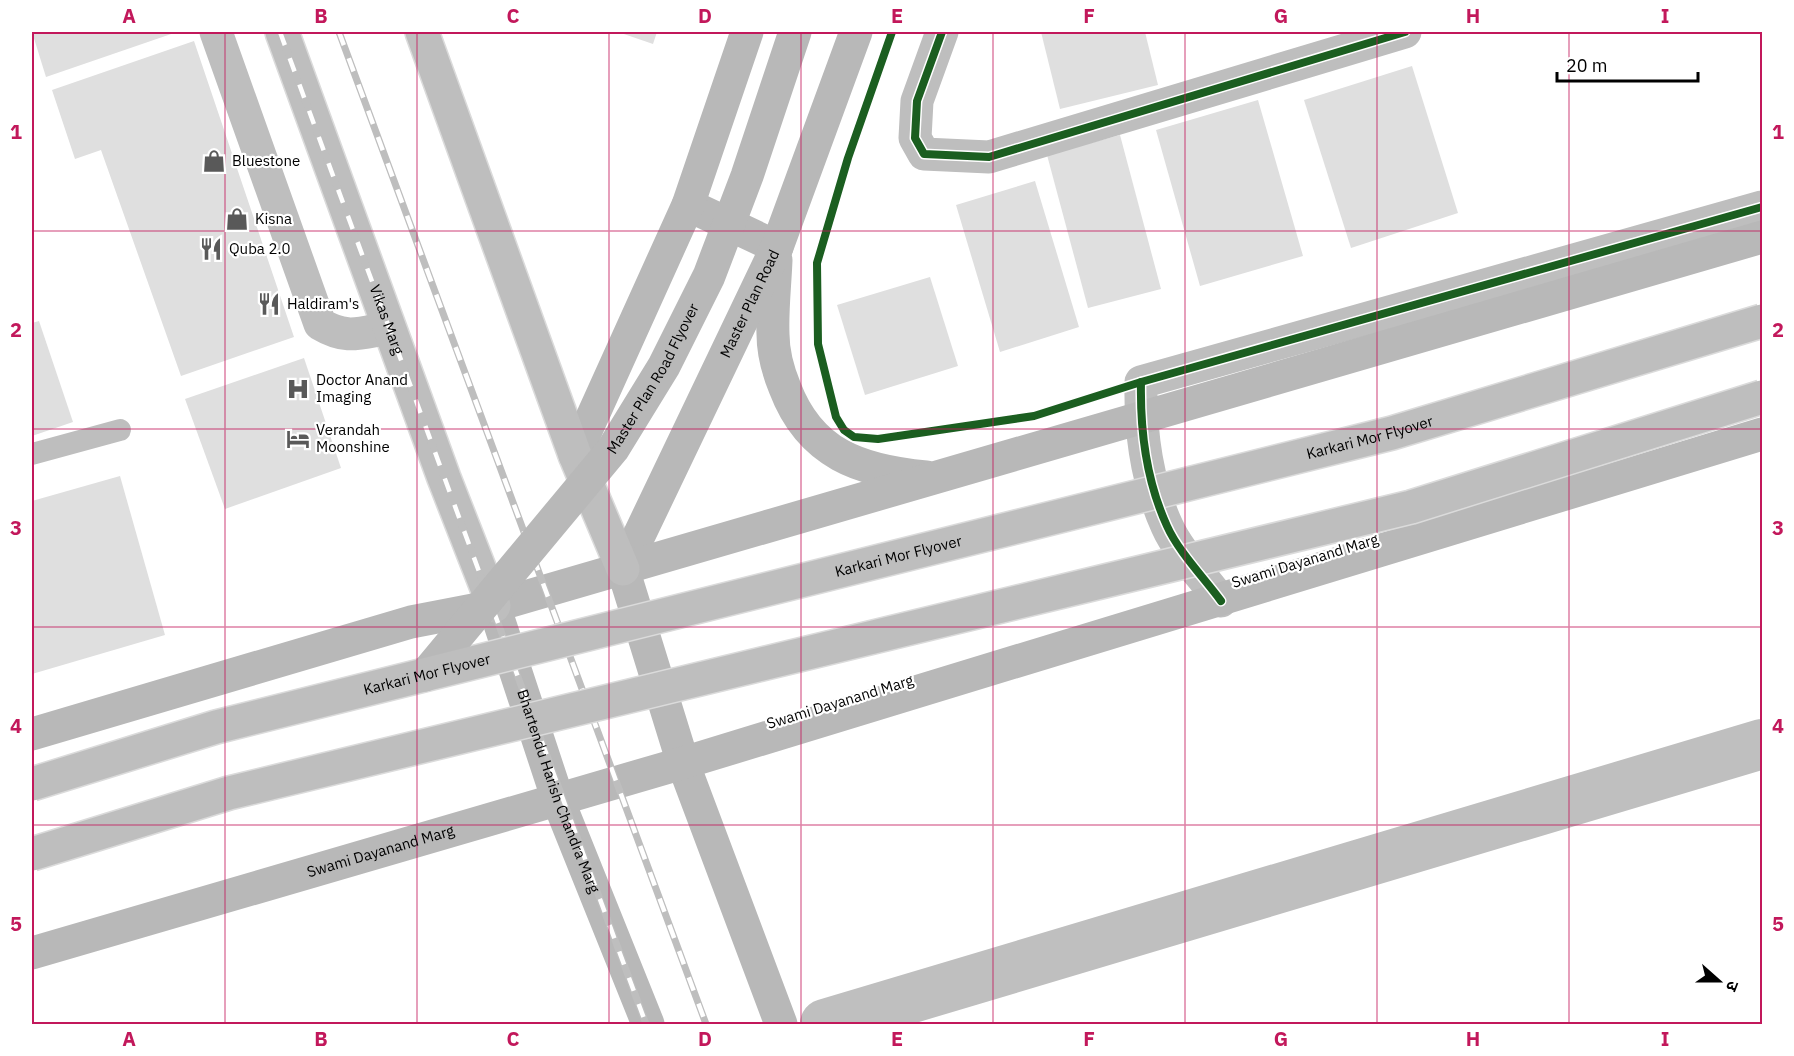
<svg xmlns="http://www.w3.org/2000/svg" width="1794" height="1056" viewBox="0 0 1794 1056" font-family="'IBM Plex Sans','Noto Sans Devanagari',sans-serif">
  <style>
    .lines { fill: none; stroke-linecap: round; stroke-linejoin: round }
    .canal { stroke: #bfbfbf; stroke-width: 50 }
    .building { fill: #dfdfdf }
    .primary-casing { stroke: #dbdbdb; stroke-width: 36 }
    .service { stroke: #bebebe; stroke-width: 22 }
    .minor { stroke: #bebebe; stroke-width: 33 }
    .secondary { stroke: #b8b8b8; stroke-width: 33 }
    .primary { stroke: #bebebe; stroke-width: 33 }
    .rail-casing { stroke: #bebebe; stroke-width: 7 }
    .rail { stroke: #fff; stroke-width: 4.5; stroke-dasharray: 14; stroke-linecap: butt }
    .primary-bridge-casing { stroke: #dbdbdb; stroke-width: 36; stroke-linecap: butt }
    .secondary-bridge { stroke: #b8b8b8; stroke-width: 33 }
    .primary-bridge { stroke: #bebebe; stroke-width: 33 }
    .cycleway-casing { stroke: #fff; stroke-width: 11 }
    .cycleway { stroke: #1b5e20; stroke-width: 8 }
    .grid { fill: none; stroke: #c2185b; stroke-width: 1.5; stroke-opacity: 0.55 }
    .labels { text-anchor: middle; stroke-width: 4.5; stroke-linejoin: round; paint-order: stroke }
    .poi-label { font-size: 15px; fill: #000; stroke: #fff; text-anchor: start }
    .street-label { font-size: 15px; fill: #000; stroke: #fff }
    .neatline { fill: none; stroke: #c2185b; stroke-width: 2 }
    .grid-label { font-size: 20px; text-anchor: middle; font-weight: bold; fill: #c2185b }
  </style>
  <rect width="100%" height="100%" fill="#fff"/>
  <g class="lines">
    <polyline class="canal" points="825,1024 1762,744"/>
  </g>
  <g class="building">
    <polygon points="32,32 177,32 46,77"/>
    <polygon points="618,32 657,32 653,44"/>
    <polygon points="1041,32 1145,32 1158,85 1060,109"/>
    <polygon points="194,41 294,337 181,376 101,150 75,159 52,90"/>
    <polygon points="1412,66 1458,213 1351,248 1304,100"/>
    <polygon points="1258,100 1303,256 1200,286 1156,130"/>
    <polygon points="1120,135 1161,289 1088,308 1047,155"/>
    <polygon points="1035,181 1079,327 1000,352 956,205"/>
    <polygon points="930,277 958,366 865,395 837,305"/>
    <polygon points="39,321 73,422 32,436 32,323"/>
    <polygon points="304,358 341,468 225,509 185,399"/>
    <polygon points="120,476 165,635 32,674 32,501"/>
  </g>
  <g class="lines">
    <g class="primary-casing">
      <g id="primary">
        <path id="s4" d="M282,32L444,478L494,606"/>
        <polyline points="422,32 575,455 623,569"/>
      </g>
    </g>
    <polyline class="service" points="32,454 120,430"/>
    <g class="minor">
      <path d="M216,32L320,324C347,340 359,333 389,328"/>
      <polyline points="942,32 917,101 915,138 924,154 989,157 1405,32"/>
      <path d="M1221,601C1204,578 1178,551 1167,526C1146,480 1140,432 1141,382L1762,207"/>
    </g>
    <g class="secondary">
      <polyline points="688,205 777,247"/>
      <path d="M776,260C775,285 772,310 773,334C773,352 778,371 785,388C810,454 860,471 926,477"/>
      <polyline points="575,455 688,205 747,32"/>
      <path id="s1" d="M623,569L777,247L856,32"/>
      <polyline points="623,569 683,763 781,1024"/>
      <path id="s2" d="M494,606L558,800L648,1024"/>
      <polyline points="32,734 411,622 494,606 1762,237"/>
      <path id="s3" d="M32,953L683,763L1762,434"/>
    </g>
    <use href="#primary" class="primary"/>
    <g class="rail-casing">
      <g id="rail">
        <polyline points="280,32 646,1024"/>
        <polyline points="339,32 706,1024"/>
      </g>
    </g>
    <use href="#rail" class="rail"/>
    <g class="primary-bridge-casing">
      <g id="primary-bridge">
        <path id="s6" d="M32,784L216,727L1392,433L1762,321"/>
        <polyline points="32,854 229,793 1411,507 1762,397"/>
      </g>
    </g>
    <path class="secondary-bridge" id="s5" d="M425,675L613,449L664,366L709,276L747,176L795,32"/>
    <use href="#primary-bridge" class="primary-bridge"/>
    <g class="cycleway-casing">
      <g id="cycleway">
        <polyline points="892,32 848,158 817,263 818,344 836,417 844,430 854,437 878,439 1034,416 1141,382"/>
        <polyline points="942,32 917,101 915,138 924,154 989,157 1405,32"/>
        <path d="M1221,601C1204,578 1178,551 1167,526C1146,480 1140,432 1141,382L1762,207"/>
      </g>
    </g>
    <use href="#cycleway" class="cycleway"/>
  </g>
  <path class="grid" d="M225,32V1024M417,32V1024M609,32V1024M801,32V1024M993,32V1024M1185,32V1024M1377,32V1024M1569,32V1024M32,231H1762M32,429H1762M32,627H1762M32,825H1762"/>
  <defs>
    <g id="shop-bare" transform="scale(1.8)"><path d="M-5-2.5h2.3a2.7 3.5 0 0 1 5.4 0H5L5.5 6h-11ZM-1.5-2.5h3a1.5 2.3 0 0 0-3 0Z" fill="#595959" stroke="#fff" stroke-width="2.5" paint-order="stroke"/></g>
    <g id="restaurant-bare" transform="scale(1.8)"><path d="M-5-6h1v4h1v-4h1v4h1v-4h1v5L-1.5 .5V6h-2V.5L-5-1ZM5-6V6H3V1.5H1.5Q1.5-4 5-6Z" fill="#595959" stroke="#fff" stroke-width="2.5" paint-order="stroke"/></g>
    <g id="hospital-bare" transform="scale(1.8)"><path d="M-5-5h3v3.5h4V-5h3V5h-3V1.5h-4V5h-3Z" fill="#595959" stroke="#fff" stroke-width="2.5" paint-order="stroke"/></g>
    <g id="hotel-bare" transform="scale(1.8)"><path d="M-6-4.5h1.5V1H6V5H4.5V3h-9V5H-6ZM-4 0a1.8 1.8 0 1 1 3.6 0ZM.5 0V-2.5h3Q6-2.5 6 0Z" fill="#595959" stroke="#fff" stroke-width="2.5" paint-order="stroke"/></g>
  </defs>
  <g fill-rule="evenodd">
    <use href="#shop-bare" x="214" y="161"/>
    <use href="#shop-bare" x="237" y="219"/>
    <use href="#restaurant-bare" x="211" y="249"/>
    <use href="#restaurant-bare" x="269" y="304"/>
    <use href="#hospital-bare" x="298" y="389"/>
    <use href="#hotel-bare" x="298" y="439"/>
  </g>
  <g class="labels">
    <g class="poi-label">
      <text x="232" y="166">Bluestone</text>
      <text x="255" y="224">Kisna</text>
      <text x="229" y="254">Quba 2.0</text>
      <text x="287" y="309">Haldiram's</text>
      <text x="316" y="385">Doctor Anand<tspan x="316" dy="17">Imaging</tspan></text>
      <text x="316" y="435">Verandah<tspan x="316" dy="17">Moonshine</tspan></text>
    </g>
    <g class="street-label">
      <text dy="5" stroke="none"><textPath href="#s1" startOffset="294">Master Plan Road</textPath></text>
      <text dy="5" stroke="none"><textPath href="#s4" startOffset="306">Vikas Marg</textPath></text>
      <text dy="5" stroke="none"><textPath href="#s5" startOffset="375">Master Plan Road Flyover</textPath></text>
      <text dy="5" stroke="none"><textPath href="#s6" startOffset="1382">Karkari Mor Flyover</textPath></text>
      <text dy="5" stroke="none"><textPath href="#s6" startOffset="896">Karkari Mor Flyover</textPath></text>
      <text transform="translate(1305 561) rotate(-17)" y="5">Swami Dayanand Marg</text>
      <text dy="5" stroke="none"><textPath href="#s6" startOffset="410">Karkari Mor Flyover</textPath></text>
      <text transform="translate(840 702) rotate(-17)" y="5">Swami Dayanand Marg</text>
      <text dy="5" stroke="none"><textPath href="#s2" startOffset="196">Bhartendu Harish Chandra Marg</textPath></text>
      <text dy="5" stroke="none"><textPath href="#s3" startOffset="363">Swami Dayanand Marg</textPath></text>
    </g>
  </g>
  <rect width="1794" height="1056" fill="none" stroke="#ffffff" stroke-width="66"/>
  <g transform="translate(1719 981) rotate(111)" stroke="#ffffff" stroke-width="4.5" paint-order="stroke">
  <path d="M0-4.5L10 22L0 15L-10 22Z" fill="#000000"/>
  <text y="-9" font-size="16" font-weight="bold" text-anchor="middle" fill="#000000">उ</text>
  </g>
  <path d="M1557 72v9h141v-9" fill="none" stroke="#000000" stroke-width="3"/>
  <text x="1566" y="72" font-size="18" fill="#000000" stroke="#ffffff" stroke-width="4.5" paint-order="stroke">20 m</text>
  <rect x="33" y="33" width="1728" height="990" class="neatline"/>
  <g class="grid-label">
    <text x="129" y="23">A</text>
    <text x="321" y="23">B</text>
    <text x="513" y="23">C</text>
    <text x="705" y="23">D</text>
    <text x="897" y="23">E</text>
    <text x="1089" y="23">F</text>
    <text x="1281" y="23">G</text>
    <text x="1473" y="23">H</text>
    <text x="1665" y="23">I</text>
    <text x="16" y="139">1</text>
    <text x="1778" y="139">1</text>
    <text x="16" y="337">2</text>
    <text x="1778" y="337">2</text>
    <text x="16" y="535">3</text>
    <text x="1778" y="535">3</text>
    <text x="16" y="733">4</text>
    <text x="1778" y="733">4</text>
    <text x="16" y="931">5</text>
    <text x="1778" y="931">5</text>
    <text x="129" y="1046">A</text>
    <text x="321" y="1046">B</text>
    <text x="513" y="1046">C</text>
    <text x="705" y="1046">D</text>
    <text x="897" y="1046">E</text>
    <text x="1089" y="1046">F</text>
    <text x="1281" y="1046">G</text>
    <text x="1473" y="1046">H</text>
    <text x="1665" y="1046">I</text>
  </g>
</svg>
